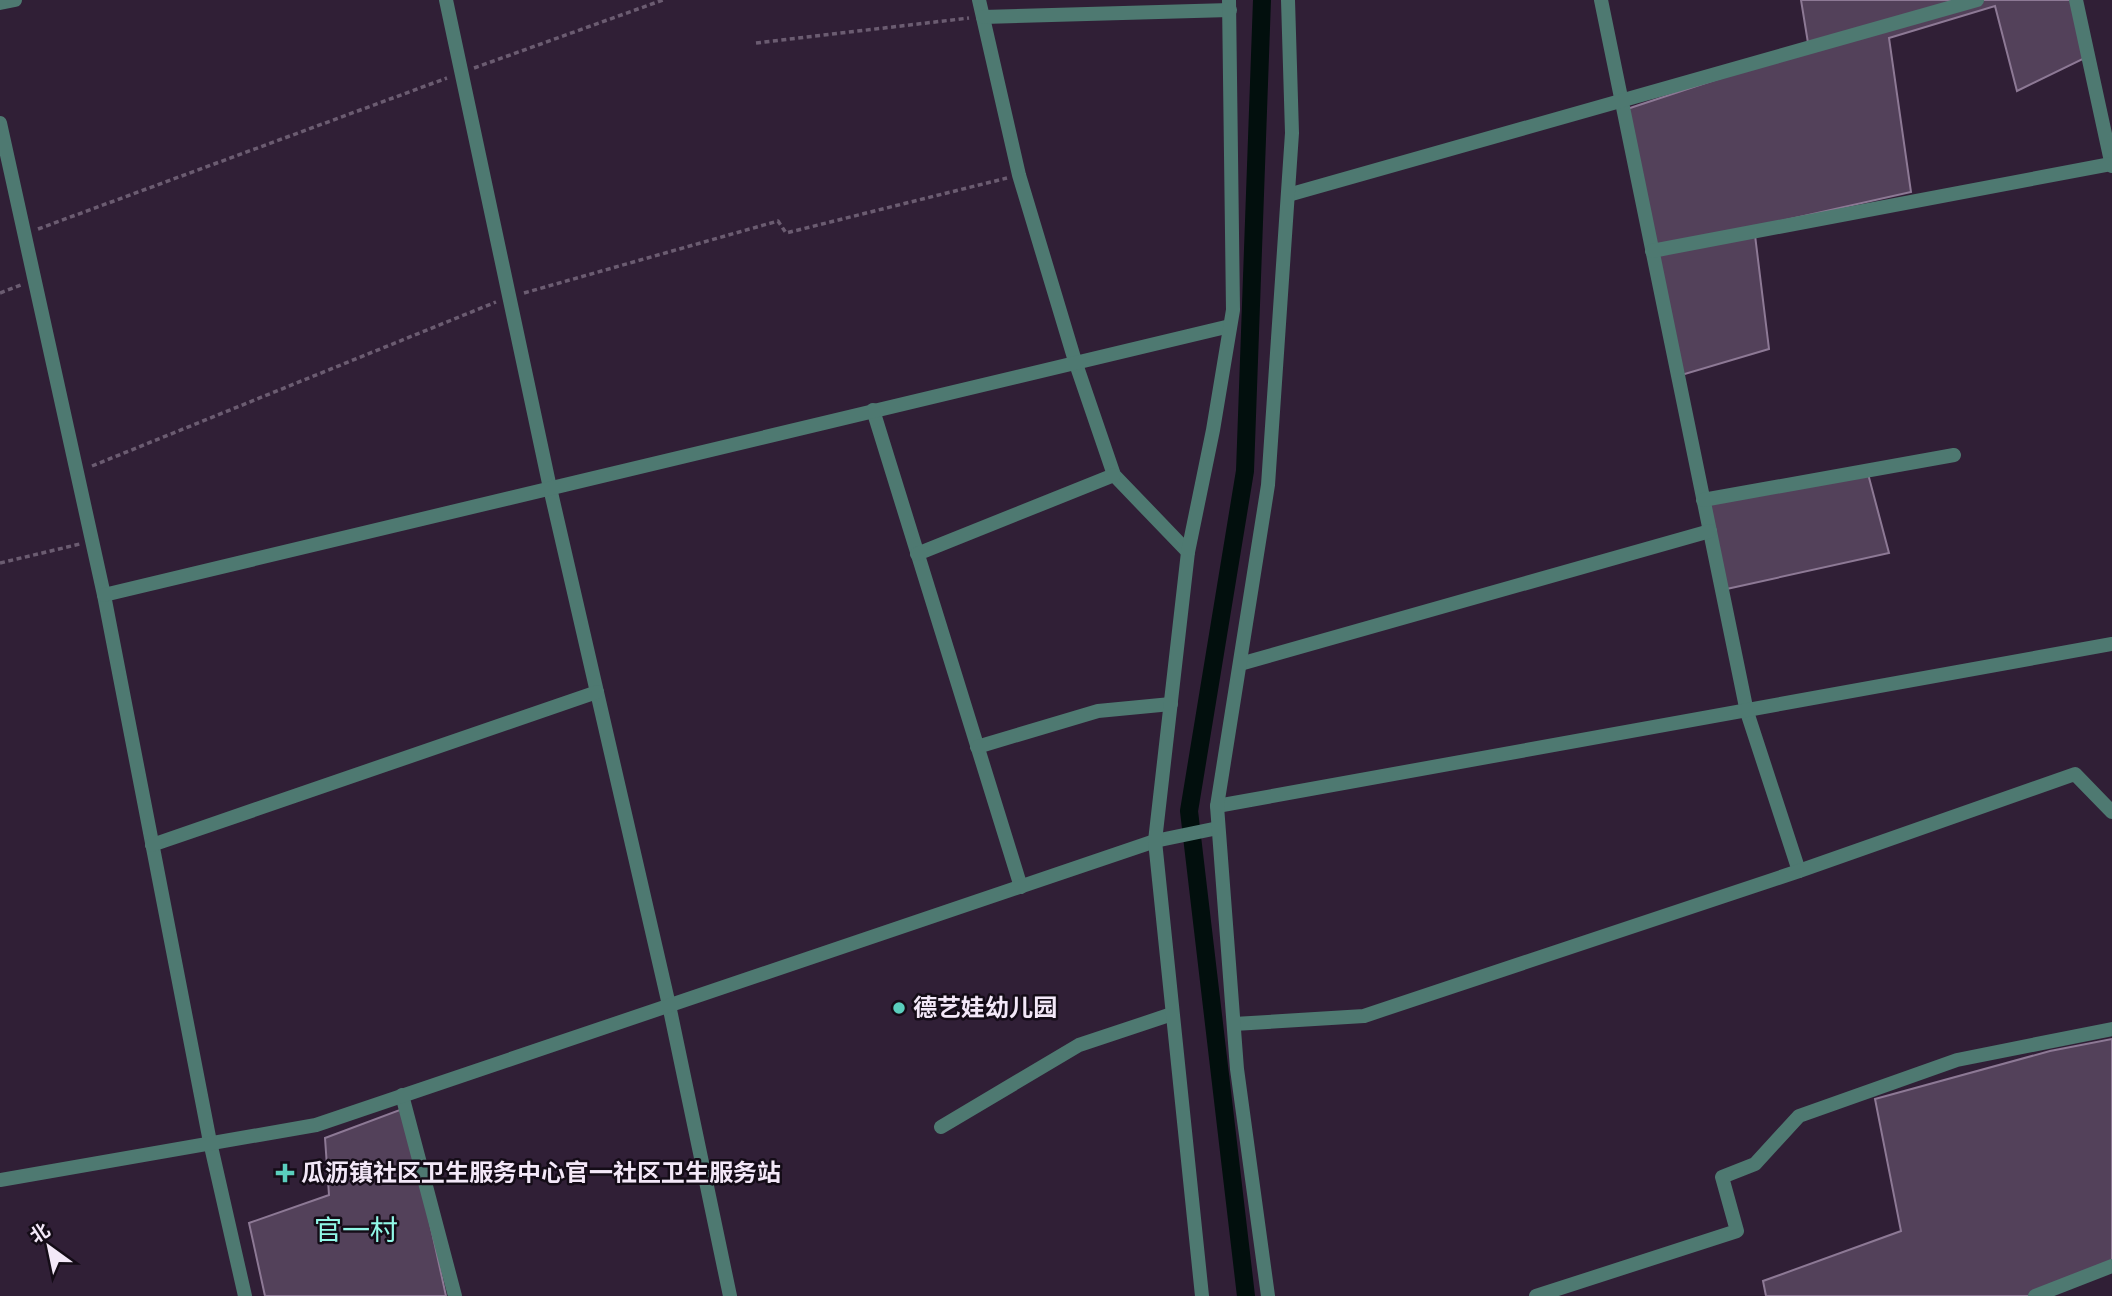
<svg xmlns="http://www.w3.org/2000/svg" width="2112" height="1296" viewBox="0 0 2112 1296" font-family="'Noto Serif','Noto Sans SC',serif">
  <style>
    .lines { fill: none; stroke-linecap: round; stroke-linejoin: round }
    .canal { stroke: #020f0d; stroke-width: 18 }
    .building { fill: #53415a; stroke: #8d7995; stroke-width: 2 }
    .path { stroke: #6b5c71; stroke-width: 3.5; stroke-dasharray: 5 3.5; stroke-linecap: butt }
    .minor { stroke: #4e7971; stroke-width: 14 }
    .poi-dot { fill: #5acebd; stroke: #140c17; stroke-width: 2.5 }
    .labels { text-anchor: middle; stroke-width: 5; stroke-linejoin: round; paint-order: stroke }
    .poi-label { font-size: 24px; font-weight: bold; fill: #f3e8f8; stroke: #140c17; text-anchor: start }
    .quarter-label { font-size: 28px; fill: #91f8e7; stroke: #140c17 }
  </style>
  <rect width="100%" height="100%" fill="#301f36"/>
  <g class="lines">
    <polyline class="canal" points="1246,1296 1189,811 1245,471 1262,0"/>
  </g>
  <g class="building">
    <polygon points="1801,0 2077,0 2089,56 2017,91 1995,6 1889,38 1911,192 1754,227 1769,349 1678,376 1624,110 1809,49"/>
    <polygon points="1867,470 1889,553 1722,590 1703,500"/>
    <polygon points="2112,1039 2112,1266 2036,1296 1766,1296 1763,1281 1901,1231 1875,1099 2050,1051"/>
    <polygon points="405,1108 446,1296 265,1296 249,1223 329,1195 325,1138"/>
  </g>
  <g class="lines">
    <g class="path">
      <polyline points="756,43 969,18"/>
      <polyline points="474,68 663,0"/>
      <polyline points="38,229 447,78"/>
      <polyline points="0,293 21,285"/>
      <polyline points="524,293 778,221 786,233 1007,178"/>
      <polyline points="92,466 496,302"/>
      <polyline points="0,563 80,544"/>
    </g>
    <g class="minor">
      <polyline points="446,0 550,488 669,1005 730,1296"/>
      <polyline points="979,0 1019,175 1075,361 1114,475 1188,552"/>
      <polyline points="1601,0 1747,712 1799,871"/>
      <polyline points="2076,0 2112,166"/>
      <polyline points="0,3 15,0"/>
      <polyline points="983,17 1230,10"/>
      <polyline points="0,123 104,595 210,1142 245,1296"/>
      <polyline points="1288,195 1977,0"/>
      <polyline points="1652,251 2111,164"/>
      <polyline points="873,410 1021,887"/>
      <polyline points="1703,500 1954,455"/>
      <polyline points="917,554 1114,475"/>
      <polyline points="104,595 1230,326"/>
      <polyline points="1240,664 1710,531"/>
      <polyline points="977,747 1098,711 1171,704"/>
      <polyline points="1217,806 2112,644"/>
      <polyline points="152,845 597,692"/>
      <polyline points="1234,1024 1364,1016 1799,871 2075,774 2112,812"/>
      <polyline points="402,1095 455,1296"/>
      <polyline points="941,1127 1079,1045 1172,1014"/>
      <polyline points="0,1180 316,1125 1155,841 1218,828"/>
      <polyline points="1202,1296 1155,841 1188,552 1213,430 1233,310 1229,0"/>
      <polyline points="1268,1296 1237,1069 1217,806 1268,485 1292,133 1288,0"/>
      <polyline points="1536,1296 1737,1231 1722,1177 1755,1164 1799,1116 1957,1060 2112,1029"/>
      <polyline points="2035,1296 2112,1266"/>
    </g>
  </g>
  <g class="poi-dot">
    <circle cx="899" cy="1008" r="7"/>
    <path d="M281.5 1162.5h7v7h7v7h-7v7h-7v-7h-7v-7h7z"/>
  </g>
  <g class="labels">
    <g class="poi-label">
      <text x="913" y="1016">德艺娃幼儿园</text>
      <text x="301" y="1181">瓜沥镇社区卫生服务中心官一社区卫生服务站</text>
    </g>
    <g class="quarter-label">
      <text x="356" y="1240">官一村</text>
    </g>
  </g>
  <g transform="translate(49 1247) rotate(327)" stroke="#140c17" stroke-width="5" paint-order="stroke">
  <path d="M0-5L12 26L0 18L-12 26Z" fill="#f3e8f8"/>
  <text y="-10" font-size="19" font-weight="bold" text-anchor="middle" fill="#f3e8f8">北</text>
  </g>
</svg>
